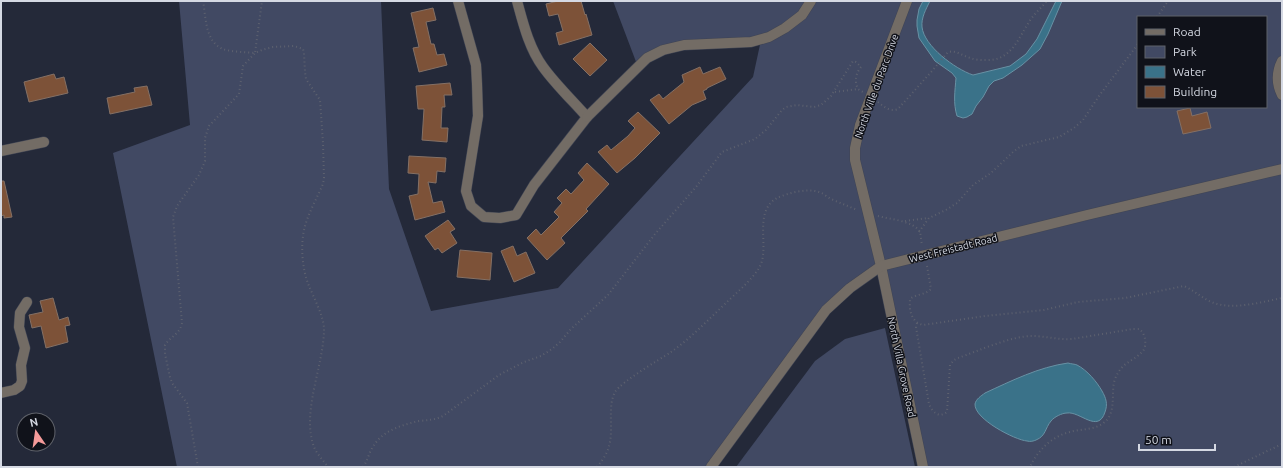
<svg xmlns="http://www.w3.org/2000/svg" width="1283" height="468" viewBox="0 0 1283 468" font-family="Ubuntu,sans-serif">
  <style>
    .green { fill: #414963; fill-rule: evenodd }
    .water { fill: #3a7289; stroke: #6891a4 }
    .building { fill: #7d5238; stroke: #847065 }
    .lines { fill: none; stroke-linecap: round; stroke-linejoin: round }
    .minor-casing { stroke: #404554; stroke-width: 11 }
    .path { stroke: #5d616f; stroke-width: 2; stroke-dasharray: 1 3; stroke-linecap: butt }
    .minor { stroke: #736c65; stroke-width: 10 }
    .labels { text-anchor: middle; stroke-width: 3; stroke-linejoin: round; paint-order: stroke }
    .street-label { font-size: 10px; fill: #d5d9e3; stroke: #10121a }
  </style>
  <rect width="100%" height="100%" fill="#242939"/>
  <g class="green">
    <path d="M179,1H381L389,189L431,311L558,288L753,77L761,40L684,45L638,67L613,1H1282V467H923L881,267L826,310L711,467H177L113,153L190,125ZM1138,17H1266V107H1138Z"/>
    <polygon points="885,328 915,467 736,467 815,361 845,339"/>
  </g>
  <g class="water">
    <path d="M923,1H930C926,9 921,18 922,27C924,46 955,69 973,75L1010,66L1026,54L1037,39L1056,1H1062L1048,34L1040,49L1022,65L1003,78L994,81L989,86L983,97L976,106L972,114L967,117L963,118L957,116C953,103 955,91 956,78L952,73L935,61L919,38L917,26V20L919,9Z"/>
    <path d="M1068,363C1071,364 1075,364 1077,365C1087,370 1097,382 1102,391C1106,398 1108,404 1105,412C1098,434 1080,411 1067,413C1062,413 1054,417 1051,421C1045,428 1046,436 1036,440C1034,441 1030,442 1027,441C1015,440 974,419 975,404C976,399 981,396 985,393C1011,381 1039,367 1068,363Z"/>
  </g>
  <g class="building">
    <polygon points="558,1 581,1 585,15 586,14 592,35 559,45 556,33 563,31 558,14 549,16 546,4"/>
    <polygon points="433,8 436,20 426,22 431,44 434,44 437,55 444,54 447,65 419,72 413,48 419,47 411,13"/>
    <polygon points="590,43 607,60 590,76 573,59"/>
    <polygon points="700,67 703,74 720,67 726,79 707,88 707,89 703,91 706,99 692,105 669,124 650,100 659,94 663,99 684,82 682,75"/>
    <polygon points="54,74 56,79 64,77 68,93 29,102 24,82"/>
    <polygon points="450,83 452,95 444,95 445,107 442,107 441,128 448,128 447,142 422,140 424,109 418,109 416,86"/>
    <polygon points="147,86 152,105 110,114 107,98 135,92 134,88"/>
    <polygon points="1190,108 1192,116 1207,112 1211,128 1183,134 1177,111"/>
    <polygon points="638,112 660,133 635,158 617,173 598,152 607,145 611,150 628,136 635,128 628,121"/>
    <polygon points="409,156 446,158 445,172 437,171 436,183 428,182 433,203 442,201 445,212 415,220 409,196 418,194 419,174 408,173"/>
    <polygon points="587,163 609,184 586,209 588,211 561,238 565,243 547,260 527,238 536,229 541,235 559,217 554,212 562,203 557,198 566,189 571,194 584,180 578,173"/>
    <polygon points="1,181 4,181 12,217 4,218 4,215 1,216"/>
    <polygon points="448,220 455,229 450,232 457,243 442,253 438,248 435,250 425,236"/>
    <polygon points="513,246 517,256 526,252 535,273 514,282 501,251"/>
    <polygon points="460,250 492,253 490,280 457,277"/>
    <polygon points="53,298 59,320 68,317 70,325 65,326 68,342 46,348 41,326 32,328 29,315 43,312 40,301"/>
  </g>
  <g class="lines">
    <g class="minor-casing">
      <g id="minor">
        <path d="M458,1L476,65L477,84L478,116L466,191L471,206L484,217L500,218L516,215L534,185L587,117C573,101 556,85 543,67C529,48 523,23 517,1"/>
        <polyline points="907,1 860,125 855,148 855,160 881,266 923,467"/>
        <path d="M1282,61C1276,73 1276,83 1282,95"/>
        <polyline points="587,117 647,58 663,50 684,45 751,42 769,37 785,28 802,15 811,1"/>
        <polyline points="1,151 44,142"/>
        <polyline points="1,393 14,390 20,386 22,381 21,365 25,348 19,327 20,313 27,302"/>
        <polyline points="711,467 826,310 850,288 881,266 1087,215 1282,169"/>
      </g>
    </g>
    <g class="path">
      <path d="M203,1C206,17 205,42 223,49C231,52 246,52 255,53L262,1"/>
      <polyline points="1157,17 1168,1"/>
      <polyline points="835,92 858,89"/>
      <path d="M878,102C884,107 890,112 898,109L932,71L948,52C957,50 962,56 971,58C975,60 981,60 986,60C1011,61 1018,39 1029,22C1034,14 1041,8 1047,1"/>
      <path d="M878,216C889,219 914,221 920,232C921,236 921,241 922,245"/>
      <polyline points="905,221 928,218"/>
      <polyline points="919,232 929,218 946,210 957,203 973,185 991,173 1013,152 1021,146 1059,137 1074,128 1083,120 1099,96 1138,44"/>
      <path d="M927,266L931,289C925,295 916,294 910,299C909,310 911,322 923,325L985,316L1044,310L1078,302L1125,298L1184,286C1195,291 1203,299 1214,303C1234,310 1262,302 1282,298"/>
      <path d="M917,323L916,327L929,404C932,411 938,419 947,412L950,365L954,360L958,358C978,351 1011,336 1032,336C1045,336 1058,340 1072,339L1133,329C1135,329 1138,329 1139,329C1146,333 1147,346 1143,351C1132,363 1122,361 1115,379C1110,393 1118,414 1102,424C1093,430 1080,429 1070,432C1052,436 1037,451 1030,467"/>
      <path d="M198,467L187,403L172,383L170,377L165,354V345C170,337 180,334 182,323L173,217L177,206L199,175L205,161V138L209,126L239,94L243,66L255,53L262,50L273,47L294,46L303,49L304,53L305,72L306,79L320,100L323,143L324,178L323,184C317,198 309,212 305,226C300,244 302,269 309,286C314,298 324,317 324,329C324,365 301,412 314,447C317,454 323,460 328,467"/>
      <path d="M363,467C368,460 369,452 374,445C384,430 402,425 419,421C428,420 435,420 443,416L499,375L524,362L541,356L552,349L560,342L571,329L608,295L655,234L696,187L722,152L755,139L766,130L782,110L786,107L797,105L814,107L821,105L831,96L853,61L856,62L861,67C856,73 854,81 858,89L863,92"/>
      <path d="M597,467C602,461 607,454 609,446C614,430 607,407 615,392C622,381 659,360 671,352C691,338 708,320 726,303C736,293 751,281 759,268C771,249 752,212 777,198C788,193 807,188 819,192C823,193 827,197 831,199C840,203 848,206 857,210"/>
      <polyline points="1234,467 1282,444"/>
    </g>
    <use href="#minor" class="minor"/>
  </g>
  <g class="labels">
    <g class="street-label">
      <text transform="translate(876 86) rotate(-70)" y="4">North Ville du Parc Drive</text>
      <text transform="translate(953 248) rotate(-14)" y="4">West Freistadt Road</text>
      <text transform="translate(902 367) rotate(78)" y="4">North Villa Grove Road</text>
    </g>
  </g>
  <rect width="1283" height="468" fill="none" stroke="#d5d9e3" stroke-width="4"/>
  <rect x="1137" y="16" width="130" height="92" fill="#10121a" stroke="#5f626a"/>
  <rect x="1145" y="29" width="20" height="6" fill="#736c65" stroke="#5f626a"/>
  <text x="1173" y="36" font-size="12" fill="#d5d9e3">Road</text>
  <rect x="1145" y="46" width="20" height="12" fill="#414963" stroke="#5f626a"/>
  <text x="1173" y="56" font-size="12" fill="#d5d9e3">Park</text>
  <rect x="1145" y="66" width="20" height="12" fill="#3a7289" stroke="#5f626a"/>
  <text x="1173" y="76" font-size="12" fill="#d5d9e3">Water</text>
  <rect x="1145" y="86" width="20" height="12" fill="#7d5238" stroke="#5f626a"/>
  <text x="1173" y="96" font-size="12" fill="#d5d9e3">Building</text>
  <g transform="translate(36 432) rotate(347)"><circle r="19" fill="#10121a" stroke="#5f626a"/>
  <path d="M0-3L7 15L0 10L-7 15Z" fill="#f59b9a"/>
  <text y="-6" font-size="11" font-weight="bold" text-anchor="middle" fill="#d5d9e3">N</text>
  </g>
  <path d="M1139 444v6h76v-6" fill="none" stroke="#d5d9e3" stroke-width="2"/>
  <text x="1145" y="444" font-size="12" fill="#d5d9e3" stroke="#10121a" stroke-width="3" paint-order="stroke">50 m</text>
</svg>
